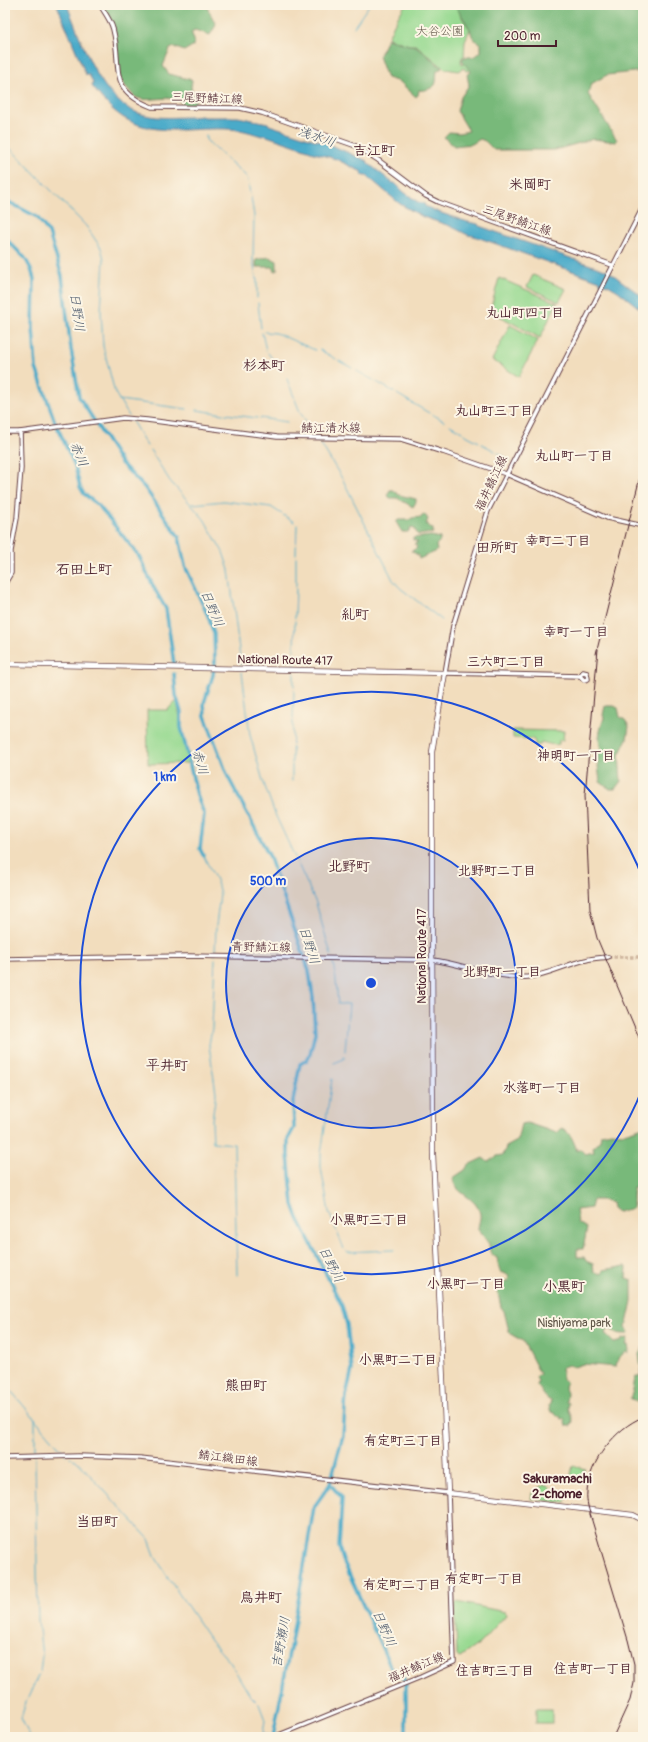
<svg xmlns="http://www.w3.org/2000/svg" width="648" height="1742" viewBox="0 0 648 1742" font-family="Pangolin,'Klee One',sans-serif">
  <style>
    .green { fill: #96d990; stroke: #707c5e }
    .forest { fill: #78b97a; stroke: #616c52 }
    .water { fill: #4aaac9; stroke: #4a647a }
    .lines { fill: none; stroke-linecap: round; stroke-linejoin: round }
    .stream { stroke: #4aaac9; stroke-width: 1 }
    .river { stroke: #4aaac9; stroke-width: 3.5 }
    .major-tunnel { stroke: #d0b7a0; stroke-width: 3.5; stroke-dasharray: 3.5 2; stroke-linecap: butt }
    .major-casing { stroke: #633c41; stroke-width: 5.5 }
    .highway-casing { stroke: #633c41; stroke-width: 6 }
    .major { stroke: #fff; stroke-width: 3.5 }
    .highway { stroke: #fff; stroke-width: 4.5 }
    .tram { stroke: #4a1f2b; stroke-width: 1 }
    .ring { fill: none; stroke: #1d4ed8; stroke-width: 2 }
    .labels { text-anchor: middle; stroke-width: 4; stroke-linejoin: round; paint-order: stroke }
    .park-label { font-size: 12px; fill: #615749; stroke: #fcf5e5 }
    .street-label { font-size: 12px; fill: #4a1f2b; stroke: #fcf5e5 }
    .water-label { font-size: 13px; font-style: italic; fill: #4a576a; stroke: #fcf5e5 }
    .neighbourhood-label { font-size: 13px; font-weight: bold; fill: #4a1f2b; stroke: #fcf5e5 }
    .quarter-label { font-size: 14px; font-weight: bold; fill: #4a1f2b; stroke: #fcf5e5 }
    .centre { fill: #1d4ed8; stroke: #fcf5e5; stroke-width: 2 }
    .ring-label { font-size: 12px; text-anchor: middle; font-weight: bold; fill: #1d4ed8; stroke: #fcf5e5; stroke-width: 4; stroke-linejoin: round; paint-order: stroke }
  </style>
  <rect width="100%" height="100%" fill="#fcf5e5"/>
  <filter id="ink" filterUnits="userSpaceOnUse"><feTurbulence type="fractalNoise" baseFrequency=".025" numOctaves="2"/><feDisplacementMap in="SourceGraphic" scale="8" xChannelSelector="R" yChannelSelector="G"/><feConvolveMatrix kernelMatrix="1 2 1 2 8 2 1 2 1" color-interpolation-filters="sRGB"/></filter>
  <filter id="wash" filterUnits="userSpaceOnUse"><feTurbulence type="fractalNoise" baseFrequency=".012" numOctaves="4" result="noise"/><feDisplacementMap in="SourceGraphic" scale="16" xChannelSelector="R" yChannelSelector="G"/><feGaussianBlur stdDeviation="0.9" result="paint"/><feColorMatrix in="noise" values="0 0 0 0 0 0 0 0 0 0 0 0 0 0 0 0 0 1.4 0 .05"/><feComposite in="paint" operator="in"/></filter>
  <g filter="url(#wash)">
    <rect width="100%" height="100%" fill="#f2ddbd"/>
    <g class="green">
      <polygon points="405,5 456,5 463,19 470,29 465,41 464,57 462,57 461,61 462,64 466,63 470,70 466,71 464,68 459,71 445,69 416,45 409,45 388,38 394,24"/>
      <polygon points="533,275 566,289 559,302 527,287"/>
      <polygon points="499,278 557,303 540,338 490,311"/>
      <polygon points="510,325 538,340 519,377 492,360"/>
      <polygon points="177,701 180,718 180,727 189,763 148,764 147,710 167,710"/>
      <path d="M513,730L564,731L563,740H559V744C552,746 547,743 541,742L540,745H535V742L533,739L513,738Z"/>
      <polygon points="573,1465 585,1469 579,1480 570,1480"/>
      <polygon points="544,1485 548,1486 556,1494 568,1496 564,1503 531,1499 532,1493"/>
      <polygon points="457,1602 505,1612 506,1615 480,1643 460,1657 457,1656 455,1604"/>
      <rect x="536" y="1709" width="16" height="14"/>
    </g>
    <g class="forest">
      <path d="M103,5H206L216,25L210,35L195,30L191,32L194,39V45L184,51L174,47L170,49L163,66L169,74L192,80L191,88L196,102L191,105L184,106C174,89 145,107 133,95C129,90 120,81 118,75C117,71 118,64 117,60C116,39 115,23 103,5Z"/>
      <polygon points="455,5 643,5 643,71 607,75 591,84 588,94 617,140 616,142 593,139 555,150 494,150 485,141 480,139 472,144 454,146 444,137 449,132 459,133 469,131 457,111 461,97 469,85 467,75 471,72 462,60 464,57 473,57 481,52 481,44 476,41 472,36 470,29"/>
      <path d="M387,39L409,45L416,46L442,68L437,71C436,75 437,82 435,85C432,89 423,91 419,90L418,95L416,97L400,82L387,78L379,56Z"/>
      <polygon points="269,257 277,261 277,271 275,271 273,267 256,267 256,260"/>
      <polygon points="390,490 393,490 399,495 416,499 416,502 413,507 397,498 390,498 387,495"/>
      <polygon points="423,514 425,515 428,519 426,524 433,529 433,533 418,535 414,528 411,527 408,532 402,532 396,522 398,520 409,520 412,518 422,517"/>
      <polygon points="431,536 440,538 440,541 436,545 437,551 419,559 418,555 411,551 416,549 417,546 414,544 418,542 413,540 413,538"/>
      <path d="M605,706H614L618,708L620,717L625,720L629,726L627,739L619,755L621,781L615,789H610L600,782L597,757V754L601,749C597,738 600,729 604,718L603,715Z"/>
      <path d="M527,1123L557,1133L562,1128C571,1133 574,1142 577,1151L580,1149L585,1154L594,1152L593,1148L600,1140L601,1134L611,1132L624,1133L643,1127V1187H633V1208L618,1212L613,1208L612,1203L602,1200H593L591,1208L576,1210L578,1223L587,1228L583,1249H577V1257H584L586,1261L593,1264L594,1272L602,1274L603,1270L626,1266L627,1268L626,1278L632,1280V1301L626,1328L629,1332L628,1334C621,1334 614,1334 610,1328L605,1334L614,1343L622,1341V1339L628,1338L626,1345H628L629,1350L628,1353L625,1352L618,1358V1362L615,1363L616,1367L583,1364L574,1367L568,1365L561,1368L563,1379L566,1382L565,1389L567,1393L566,1402L569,1403L568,1408L573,1421L571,1426H566L564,1419H561L560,1416H557L555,1413L551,1412L549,1406L551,1401C542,1396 543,1391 537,1386L538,1382L536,1377L540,1374L523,1341L512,1335L509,1331L504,1311L501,1307L496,1284L499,1281H508L509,1275L500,1272L497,1258C489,1253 490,1252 489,1244L478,1229C478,1224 481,1219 480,1214C476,1195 454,1195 453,1178L465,1170L468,1165L483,1158L488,1162L497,1156L503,1155L506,1147L517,1141L521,1124Z"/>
      <path d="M643,1347V1405L630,1398C634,1391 633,1384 636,1376H642L639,1354Z"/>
    </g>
    <path class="water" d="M57,5H67C83,43 100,105 145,115C160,119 176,117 191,117L202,116L203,117H238L268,123L269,125L315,140L322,141L367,161L369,164L393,183H395L404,192L418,202L424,203L425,206L438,212L468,222L478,224L479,226L605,270H607L643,297V311L618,291L608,285L600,283V281L474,236L468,235L450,226L423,217L400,204L367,176H364L361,174L362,172L336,159L311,152V151L264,135L262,136C255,134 247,131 239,130C201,125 159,139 124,118C111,110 101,98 92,86L93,82L89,75H86Z"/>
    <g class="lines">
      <g class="stream">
        <polyline points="354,27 369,5"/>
        <polyline points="206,135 206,140 246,176 248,180 250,194"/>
        <polyline points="5,143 86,226 101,248 104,259 101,311 103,346 115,393 129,416"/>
        <polyline points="251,197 254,216 253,261 257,281 257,298"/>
        <polyline points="258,303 261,328"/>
        <polyline points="265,332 276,333 315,350"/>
        <polyline points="262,333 266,350"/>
        <polyline points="320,350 336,359"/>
        <polyline points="268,353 279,368"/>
        <polyline points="339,361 352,368"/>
        <polyline points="357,371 373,380"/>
        <polyline points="287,379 300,412 315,435"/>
        <polyline points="375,381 394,392"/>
        <polyline points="397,394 429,413"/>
        <polyline points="119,400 187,409"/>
        <polyline points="197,410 224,414"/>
        <polyline points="226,414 257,418"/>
        <polyline points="432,414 444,421"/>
        <polyline points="260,418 287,422"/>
        <polyline points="132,421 147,446"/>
        <polyline points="450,425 462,432"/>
        <polyline points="464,434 479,442"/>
        <polyline points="318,439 343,480 393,580 400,588 442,620"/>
        <polyline points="482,444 495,451"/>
        <polyline points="150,450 170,481 204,519 223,552 229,570 241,665"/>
        <polyline points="498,453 510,460"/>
        <polyline points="193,504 224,501 271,507 294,522"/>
        <polyline points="296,554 297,525"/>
        <polyline points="296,586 296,557"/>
        <polyline points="295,618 296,588"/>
        <polyline points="294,650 295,621"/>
        <polyline points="294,667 294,653"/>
        <polyline points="242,672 250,735 263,781 275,814 316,903 331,955"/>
        <polyline points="294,686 294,672"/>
        <polyline points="293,719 294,690"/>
        <polyline points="292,763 293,721"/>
        <polyline points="292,781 292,765"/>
        <polyline points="203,855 217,882 220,894 216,926 215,955"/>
        <polyline points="215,959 212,1028 209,1045 216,1093 212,1120 213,1142 234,1144 237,1275"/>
        <polyline points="333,962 336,980 338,1004 349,1004 345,1051"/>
        <polyline points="334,1063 344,1059 344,1057"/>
        <polyline points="332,1079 321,1154 321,1168 329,1212 344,1249 347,1252 394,1250"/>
        <polyline points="5,1384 66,1455"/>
        <polyline points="35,1418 35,1455"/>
        <polyline points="70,1457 77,1461 149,1539 156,1558 169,1579 211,1641 230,1662 249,1694 259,1704 265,1720 263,1734 272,1736"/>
        <polyline points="35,1458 38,1620 42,1656 40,1672"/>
        <polyline points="30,1737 21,1718 26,1702 38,1676"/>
      </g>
      <g class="river">
        <polyline points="5,200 37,217 49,233 62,276 71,349 79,397 121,463 145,488 179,537 185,566 208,616 214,634 215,661 213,675 204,703 205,716 228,777 269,855 309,971 313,997 315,1033 310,1054 307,1060 300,1064 293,1101 294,1128 288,1139 288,1155 293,1204 298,1218 342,1306 347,1325 352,1370 346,1395 343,1435 330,1484 314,1507 292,1637 273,1737"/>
        <polyline points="5,238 25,258 31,269 34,279 33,328 36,368 55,422 75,466 80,487 84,494 99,506 139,556 154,588 166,609 174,664"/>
        <polyline points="174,674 176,695 181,712 181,727 197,795 204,814 200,849 203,855"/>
        <polyline points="330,1484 342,1498 339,1547 343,1560 391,1668 402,1674 406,1685 406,1737"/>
      </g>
    </g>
  </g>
  <g filter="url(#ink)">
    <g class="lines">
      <polyline class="major-tunnel" points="608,957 643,957"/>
      <g class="major-casing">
        <g id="major">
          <path d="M100,5C105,13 111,21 113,29C123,68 106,89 152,107L240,108L262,113L356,146L378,160L426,196L438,202L612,265"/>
          <polyline points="5,432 20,432 123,418 147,420 277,437 401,439 443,452 506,474 607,518 643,526"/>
          <polyline points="5,583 11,573 11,551 17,518 21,468 20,432"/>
          <polyline points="580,676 583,672 587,673 588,679 584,680 580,676 445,673 453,626 488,511 643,207"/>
          <path d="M5,959L187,956L432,960C464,964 495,979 528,977C548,975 567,964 586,960C593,958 601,958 608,957"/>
          <polyline points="5,1458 78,1456 140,1458 448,1493 454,1662 421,1677 274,1737"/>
        </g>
      </g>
      <g class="highway-casing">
        <polyline id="highway" points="5,664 445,673 432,752 432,930 433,1154 448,1493 633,1515 643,1520"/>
      </g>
      <use href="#major" class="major"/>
      <use href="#highway" class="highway"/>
      <g class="tram">
        <polyline points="598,649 585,795 590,910 597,938 643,1047"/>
        <polyline points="596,654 643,465"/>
        <polyline points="590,1514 628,1640 634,1664 634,1683 630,1700 613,1737"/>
        <path d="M592,1519C589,1511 586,1501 587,1492C589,1462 615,1428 643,1417"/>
      </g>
    </g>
  </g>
  <circle cx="371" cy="983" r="145" fill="#1d4ed8" fill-opacity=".12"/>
  <g class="ring">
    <circle cx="371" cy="983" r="145"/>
    <path d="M643 1087A291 291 0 1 1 643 879"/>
  </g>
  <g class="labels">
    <g class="park-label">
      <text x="440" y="35">大谷公園</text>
      <text x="574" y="1327">Nishiyama park</text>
    </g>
    <g class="street-label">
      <text transform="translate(207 98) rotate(2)" y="4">三尾野鯖江線</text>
      <text transform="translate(517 220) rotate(19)" y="4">三尾野鯖江線</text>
      <text x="331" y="432">鯖江清水線</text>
      <text transform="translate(491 483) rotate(-65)" y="4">福井鯖江線</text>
      <text transform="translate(285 660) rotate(1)" y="4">National Route 417</text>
      <text transform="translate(261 947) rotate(1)" y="4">青野鯖江線</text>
      <text transform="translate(422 956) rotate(-90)" y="4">National Route 417</text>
      <text transform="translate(228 1458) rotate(7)" y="4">鯖江織田線</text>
      <text transform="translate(416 1667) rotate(-23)" y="4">福井鯖江線</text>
    </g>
    <g class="water-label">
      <text transform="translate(317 136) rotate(19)" y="5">浅水川</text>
      <text transform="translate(78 312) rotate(82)" y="5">日野川</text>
      <text transform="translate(80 454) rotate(68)" y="5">赤川</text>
      <text transform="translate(213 608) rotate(67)" y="5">日野川</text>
      <text transform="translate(201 762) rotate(75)" y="5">赤川</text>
      <text transform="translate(310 945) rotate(72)" y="5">日野川</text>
      <text transform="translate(332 1264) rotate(63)" y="5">日野川</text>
      <text transform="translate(385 1628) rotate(66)" y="5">日野川</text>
      <text transform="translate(280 1642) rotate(-80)" y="5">吉野瀬川</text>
    </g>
    <g class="neighbourhood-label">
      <text x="525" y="317">丸山町四丁目</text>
      <text x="494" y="415">丸山町三丁目</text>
      <text x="574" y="460">丸山町一丁目</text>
      <text x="558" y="545">幸町二丁目</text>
      <text x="576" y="636">幸町一丁目</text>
      <text x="506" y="666">三六町二丁目</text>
      <text x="576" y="760">神明町一丁目</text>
      <text x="497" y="875">北野町二丁目</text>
      <text x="502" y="976">北野町一丁目</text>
      <text x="542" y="1092">水落町一丁目</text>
      <text x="369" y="1224">小黒町三丁目</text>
      <text x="466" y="1288">小黒町一丁目</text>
      <text x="398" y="1364">小黒町二丁目</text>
      <text x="403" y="1445">有定町三丁目</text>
      <text x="557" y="1483">Sakuramachi<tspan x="557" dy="15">2-chome</tspan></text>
      <text x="484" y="1583">有定町一丁目</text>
      <text x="402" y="1589">有定町二丁目</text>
      <text x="593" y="1673">住吉町一丁目</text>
      <text x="495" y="1675">住吉町三丁目</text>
    </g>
    <g class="quarter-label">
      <text x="374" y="155">吉江町</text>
      <text x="530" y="189">米岡町</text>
      <text x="264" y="370">杉本町</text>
      <text x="497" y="552">田所町</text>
      <text x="84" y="574">石田上町</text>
      <text x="355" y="619">糺町</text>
      <text x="349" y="871">北野町</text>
      <text x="167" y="1070">平井町</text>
      <text x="564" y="1291">小黒町</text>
      <text x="246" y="1390">熊田町</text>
      <text x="97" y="1526">当田町</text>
      <text x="261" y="1602">鳥井町</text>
    </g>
  </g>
  <circle cx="371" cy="983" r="6" class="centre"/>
  <g class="ring-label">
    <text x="165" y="781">1 km</text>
    <text x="268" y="885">500 m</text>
  </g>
  <rect width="648" height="1742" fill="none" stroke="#fcf5e5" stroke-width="20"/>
  <path d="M498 40v6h58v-6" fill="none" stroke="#4a1f2b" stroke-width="2"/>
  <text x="504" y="40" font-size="12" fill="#4a1f2b" stroke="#fcf5e5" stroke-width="3" paint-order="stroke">200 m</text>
</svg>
